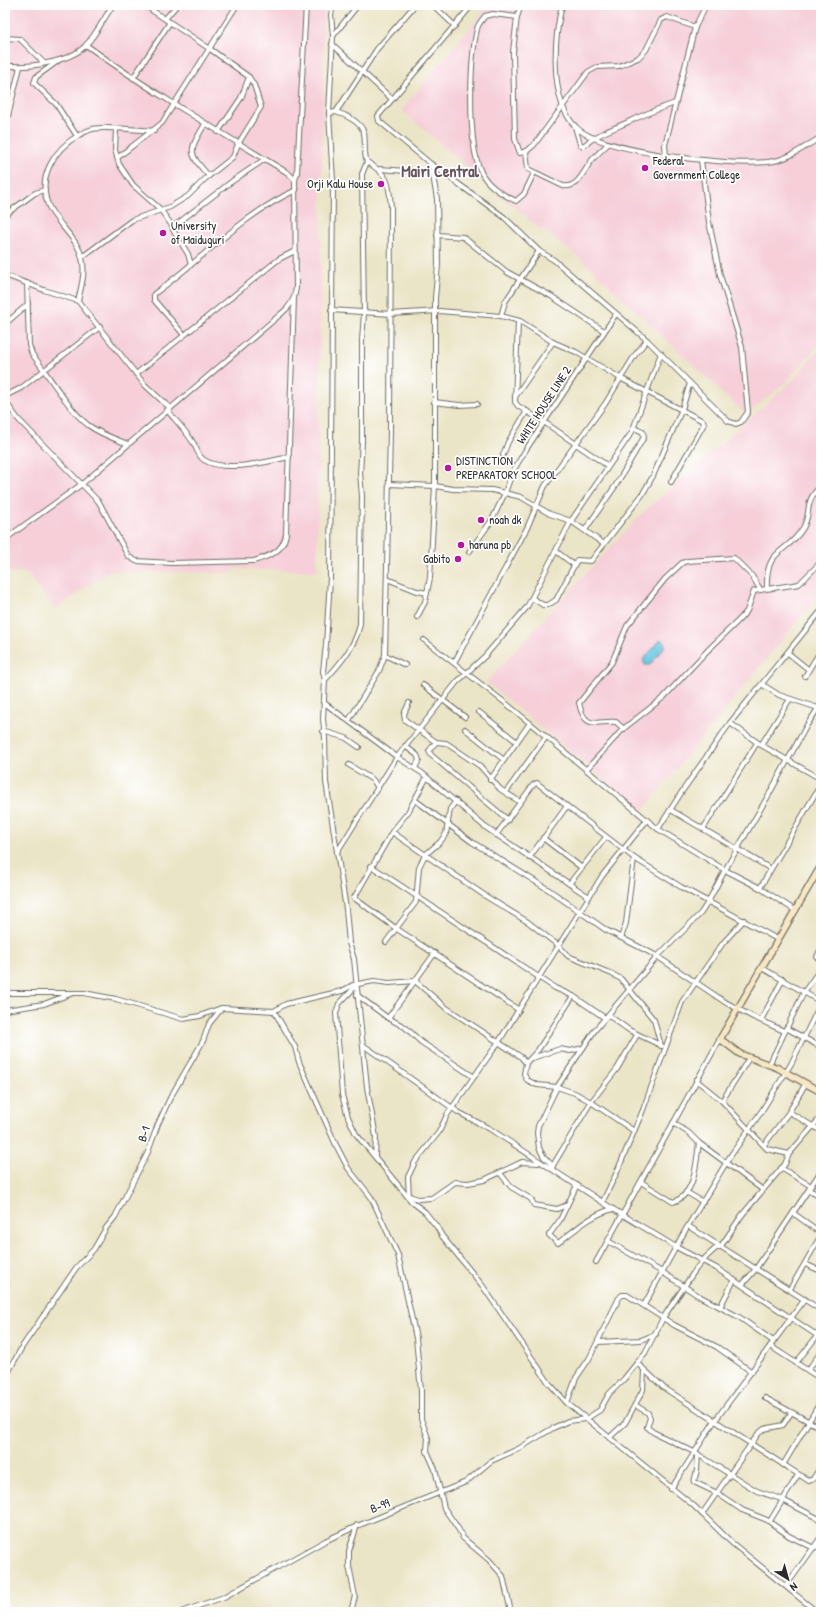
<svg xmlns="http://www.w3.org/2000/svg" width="826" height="1617" viewBox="0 0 826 1617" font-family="'Patrick Hand',sans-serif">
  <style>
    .built { fill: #f6cfd9 }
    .water { fill: #64c6e2; stroke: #487886 }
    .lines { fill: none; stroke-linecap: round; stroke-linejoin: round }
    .street-casing { stroke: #6e6c62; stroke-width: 6 }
    .secondary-casing { stroke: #6e6c62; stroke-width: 8 }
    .street { stroke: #fff; stroke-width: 4 }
    .secondary { stroke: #f8e7c3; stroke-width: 5.5 }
    .poi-dot { fill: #b5179e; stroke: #fff; stroke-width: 1.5 }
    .labels { text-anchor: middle; stroke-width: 3.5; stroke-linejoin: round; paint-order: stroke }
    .poi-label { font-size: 12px; fill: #2b2b2b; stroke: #fff; text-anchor: start }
    .street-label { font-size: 12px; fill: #2b2b2b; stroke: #fff }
    .district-label { font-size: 16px; font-weight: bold; fill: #695561; stroke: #fff }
  </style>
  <rect width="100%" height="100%" fill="#fff"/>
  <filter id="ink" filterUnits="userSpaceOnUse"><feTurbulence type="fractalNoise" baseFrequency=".025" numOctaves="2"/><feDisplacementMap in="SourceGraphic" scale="8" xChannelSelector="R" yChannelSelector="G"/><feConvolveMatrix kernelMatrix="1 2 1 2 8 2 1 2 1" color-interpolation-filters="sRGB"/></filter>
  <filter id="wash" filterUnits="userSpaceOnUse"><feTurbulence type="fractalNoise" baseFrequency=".012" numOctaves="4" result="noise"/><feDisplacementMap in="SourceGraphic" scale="16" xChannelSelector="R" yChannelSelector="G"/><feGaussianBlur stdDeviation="0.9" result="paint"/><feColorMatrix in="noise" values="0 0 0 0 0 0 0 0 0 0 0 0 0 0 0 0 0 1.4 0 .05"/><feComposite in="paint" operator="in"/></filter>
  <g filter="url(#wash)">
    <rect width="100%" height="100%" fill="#ebe5c7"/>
    <g class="built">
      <polygon points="5,5 324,5 317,571 233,569 232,573 109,571 55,609 26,572 5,572"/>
      <polygon points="489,5 821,5 821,341 786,382 746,415 580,258 538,227 401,110"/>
      <polygon points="821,347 821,592 642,811 486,682 638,517 792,381"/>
    </g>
    <polygon class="water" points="660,640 664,641 665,646 650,665 645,665 643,660"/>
  </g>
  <g filter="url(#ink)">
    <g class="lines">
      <g class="street-casing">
        <g id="street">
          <polyline points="333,5 331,15 333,36 329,113 333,182 330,578 326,645 323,671 325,680 323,719 325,738 326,782 346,909 349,943 354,959 367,1087 376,1137 375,1156"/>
          <polyline points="433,5 455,26"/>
          <polyline points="472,5 378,116 379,121 431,164 504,217 539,251 554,260 647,340 728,421 736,424 741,422 748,412 742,347 720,275 709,222 701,160"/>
          <polyline points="521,5 517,17 513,52 515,139 520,153 527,151 534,145 588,72 597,67 619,66 638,58 646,50 661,20 667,17 695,27"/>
          <path d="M562,5C554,38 549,101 576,127C601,153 730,166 767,162C788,160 803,148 821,137"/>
          <path d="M517,17L493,14L485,16C482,20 478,24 477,29C470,60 467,143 481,172C487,185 503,195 516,201L524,194L534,173"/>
          <polyline points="165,19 177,5"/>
          <polyline points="333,36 358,5"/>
          <polyline points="5,38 20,39 44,63"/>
          <polyline points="332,44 392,99"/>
          <path d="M86,45C151,92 220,132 288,173L295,180"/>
          <polyline points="58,61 36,77 34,83 56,104 77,136"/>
          <path d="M5,65C25,69 70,62 85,46C96,35 104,18 113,5"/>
          <polyline points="133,78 170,22"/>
          <path d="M336,112C346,115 361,122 364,133C366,142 363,152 367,162C389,175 389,182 391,207L390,432L385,655L379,671L349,720"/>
          <polyline points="329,113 336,112 377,49 415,5"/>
          <polyline points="5,121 8,116 20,67"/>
          <path d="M205,124C189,151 187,152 209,176"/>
          <path d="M575,127L580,144L583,146C596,135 610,130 626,123C642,115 658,109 675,103"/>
          <polyline points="116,129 115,150 119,164 133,185 160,209 173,227"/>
          <polyline points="218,132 241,98 249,77"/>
          <path d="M526,151L528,169L563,186C578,189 584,170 592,160C597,154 603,149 608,144"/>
          <polyline points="666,156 665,145 695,27 706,5"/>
          <polyline points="117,158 162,123 237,5"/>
          <polyline points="380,169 433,173"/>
          <polyline points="5,215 35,193 45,190"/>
          <polyline points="437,235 463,237 507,272 551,296 604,331"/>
          <polyline points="82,257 132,220 170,207 188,196 205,179 233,157 238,144 261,107 254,85 249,77 210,49 144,5"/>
          <polyline points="191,265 188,254 173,230 173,227 231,182 265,159"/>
          <polyline points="5,275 44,290 78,301 145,385 170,408"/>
          <path d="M27,283L29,345L32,354C48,374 69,410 88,425C100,434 115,439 128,444"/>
          <path d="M78,301C81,287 86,272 82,258C78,239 58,225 49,207C36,178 54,149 79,135C83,133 88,130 93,129C105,126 139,130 154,131"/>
          <polyline points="331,310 391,314 439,311 501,316 520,321 553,342 576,352 620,378 703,421 704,424 671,482"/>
          <polyline points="501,316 505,302 539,251"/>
          <polyline points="518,321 515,402 518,406 544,422 608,466"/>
          <polyline points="5,324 28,304"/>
          <path d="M184,335L154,300V294C201,260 242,215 296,190"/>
          <polyline points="136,374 279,259 295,251"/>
          <polyline points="5,396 21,388 100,327"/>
          <polyline points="515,397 553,342"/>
          <path d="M5,401L18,419L99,502L128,556L136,561L172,563L254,561C270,556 283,552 286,534L294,298"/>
          <polyline points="434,402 459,405 477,404"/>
          <path d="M167,410C176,421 187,432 194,444C197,449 198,456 204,460C225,473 266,462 289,457"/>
          <polyline points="503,455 508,442 527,411"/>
          <polyline points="389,484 435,486 453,489 492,490 521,497 550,514 571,521 604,544"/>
          <polyline points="585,530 616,485 644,437 643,432 634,428"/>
          <path d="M5,539L82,484L282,313C290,307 295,298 296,288L295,180L297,173L306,5"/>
          <polyline points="556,551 574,565"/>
          <polyline points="469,552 492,520 505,493 512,473 525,451 616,314"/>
          <polyline points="387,579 417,591 427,593"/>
          <path d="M767,588C765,547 787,555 803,528C813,510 802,504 821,486"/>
          <polyline points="532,598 543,605 548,605 556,600 577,560 591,561 642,495 653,476 682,409 690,383"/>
          <polyline points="417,617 425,602 430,578 435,486 435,298 438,265 437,199 431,164"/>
          <polyline points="424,640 508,705 658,829 725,870 760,888 796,911"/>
          <polyline points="788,653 808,669"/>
          <polyline points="385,655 405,665"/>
          <polyline points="454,663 527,528 545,486 605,404 635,355 647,340"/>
          <polyline points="805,676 821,650"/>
          <path d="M325,680C340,664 356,645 360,624L362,496L360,473L362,441V340L364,314L362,174L367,162"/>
          <polyline points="423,685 465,717"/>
          <polyline points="763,685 779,695 821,709"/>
          <polyline points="323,702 397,757 422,773 485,827 589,897"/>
          <polyline points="409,703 404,714 405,720 436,742 446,743 480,766 500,789 520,802"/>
          <polyline points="479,712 517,742"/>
          <polyline points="730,723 761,745 821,779"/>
          <polyline points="465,729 504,760"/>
          <path d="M624,729L616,722C598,720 585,732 579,703L612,662L627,626L665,579L682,563L687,561L734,558L752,576L760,589"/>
          <polyline points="323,731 346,738 359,747"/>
          <polyline points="436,742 429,751 431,755 508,820"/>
          <polyline points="761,745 790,699"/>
          <polyline points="405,746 417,755 419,760 415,768"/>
          <polyline points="349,765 373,780 378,788"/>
          <polyline points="586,770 623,729 664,697 707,651 739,620 747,611 754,591 799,584 821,562"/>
          <polyline points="427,777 408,812 392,832 354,898 397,929 519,1010"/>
          <polyline points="490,780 530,723"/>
          <polyline points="506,792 546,737"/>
          <polyline points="415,800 472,842 549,890 606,930 655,955 725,1002 753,1017 784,1031"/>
          <polyline points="671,810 771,869"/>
          <polyline points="658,829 683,790 730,723 821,611"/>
          <polyline points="703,829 757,743"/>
          <polyline points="392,832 487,897 528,922 559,946 568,956 612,974 621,979 654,1020 661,1046"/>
          <polyline points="496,835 533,785 537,783 634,858 681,887 779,940"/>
          <polyline points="543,838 582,868"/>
          <polyline points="337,852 397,757 457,682 485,656 527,607 571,521 632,432 661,353"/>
          <polyline points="529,858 567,806"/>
          <polyline points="371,866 522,966 555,988 573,996 605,1018"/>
          <polyline points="569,884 606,837"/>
          <polyline points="760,888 821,784"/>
          <polyline points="621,938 626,923 634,858"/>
          <polyline points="386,942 416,902 419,867 425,855 440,842 446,834 450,809 456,801"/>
          <polyline points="821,948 817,957 821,960"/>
          <polyline points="762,968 821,1002"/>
          <polyline points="356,986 339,1004 336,1013 342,1095 348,1117 356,1134 412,1202 425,1212 437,1227 442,1236 482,1285 549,1383 567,1403 694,1506 732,1543 817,1612"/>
          <polyline points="5,993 72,993"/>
          <polyline points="357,995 388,1018 405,1027 421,1042 474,1077"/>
          <polyline points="573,996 538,1050 526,1063 524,1074 527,1080 537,1085 557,1087 575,1093 591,1102 634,1131"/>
          <polyline points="5,1010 44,1004 73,993 84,993 116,999 183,1019 200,1016 221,1008"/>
          <polyline points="274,1011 295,1047 299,1062 336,1145 348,1168 371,1197 398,1255 416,1338 421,1391 421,1419 428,1438 427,1451 435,1469 444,1508 459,1530 463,1538 489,1560 503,1576 511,1612"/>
          <polyline points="608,1015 629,1030 662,1046"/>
          <polyline points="388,1018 435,953"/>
          <polyline points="761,1020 783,979"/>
          <polyline points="786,1028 821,1047"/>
          <polyline points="363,1045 458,1112 490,1129 613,1209 676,1247 716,1268 821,1338"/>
          <polyline points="532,1058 560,1049 570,1051 583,1048"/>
          <polyline points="769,1065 804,992 821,968"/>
          <polyline points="696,1080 722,1101 767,1149 789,1154"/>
          <polyline points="722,1101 749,1058"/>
          <polyline points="789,1112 821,1131"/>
          <polyline points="673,1123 689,1133 699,1143 763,1190"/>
          <polyline points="764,1145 789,1112 806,1083"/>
          <polyline points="553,1166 544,1157 539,1148 537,1133 538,1126 557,1087 595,1030 658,956 701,913 708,902 725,870 767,798 807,725 821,704"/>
          <polyline points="552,1167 591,1102 617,1069 637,1035"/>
          <polyline points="781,1168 811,1186"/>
          <polyline points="500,1173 511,1187 531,1199 534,1205 557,1209 567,1205"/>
          <path d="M641,1182L673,1202C696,1195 696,1162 699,1143"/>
          <path d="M577,1185L560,1220L549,1235L558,1243C575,1230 592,1214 613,1209"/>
          <polyline points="809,1190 821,1196"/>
          <polyline points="686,1192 703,1202"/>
          <polyline points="409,1196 418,1199 432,1198 455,1182 468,1183 484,1180 522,1162 538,1163"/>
          <polyline points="409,1198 408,1177 415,1162 439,1132 447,1115 498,1043 602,876 647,820"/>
          <polyline points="603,1201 617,1172 643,1110 682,1002 723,943 744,920"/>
          <polyline points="688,1226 821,1310"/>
          <polyline points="608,1241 662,1272 699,1296 739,1317 773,1341"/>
          <polyline points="596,1262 720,1039"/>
          <polyline points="805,1264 821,1271"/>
          <polyline points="742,1285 755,1270 821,1171"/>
          <polyline points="790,1289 820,1237 821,1233 793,1213"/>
          <polyline points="644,1305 686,1229 729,1158 761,1112 791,1064 821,1003"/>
          <polyline points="720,1307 734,1280"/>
          <polyline points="598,1342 641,1340 656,1334"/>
          <polyline points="770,1346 821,1379"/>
          <polyline points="637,1363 664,1388 809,1481 813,1479 821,1466"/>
          <polyline points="796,1363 821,1331"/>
          <polyline points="808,1370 821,1352"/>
          <polyline points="5,1378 22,1347 76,1268 94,1249 106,1228 115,1217 148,1152 158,1124 170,1098 203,1041 209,1024 222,1008 274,1011 286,1004 342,991 353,985 374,981 389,983 415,981 445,1007 521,1057 526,1063"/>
          <polyline points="765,1398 821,1428"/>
          <polyline points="567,1403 576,1378 589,1359 619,1298 622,1295 627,1295 674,1325 717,1347 752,1372"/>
          <polyline points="635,1405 648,1413 650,1418 647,1427 653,1432 694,1452 757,1491 781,1499 821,1520"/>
          <polyline points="609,1438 625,1423 643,1390 644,1371"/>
          <polyline points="698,1454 697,1470 694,1482 717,1493 742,1510 767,1520 789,1536 814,1548"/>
          <polyline points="783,1465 821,1401"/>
          <polyline points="671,1489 714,1422 805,1299"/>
          <polyline points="702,1514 758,1434 764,1429 783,1425 791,1413"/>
          <polyline points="770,1521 798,1475"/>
          <polyline points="816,1546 821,1549"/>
          <polyline points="786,1586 821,1537"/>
          <polyline points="181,1612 224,1597 325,1541 357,1526 466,1482 491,1461 518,1449 553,1428 568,1421 586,1419 600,1410 609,1394 624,1379 645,1353 663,1318 696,1269 704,1259 715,1249 721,1246 742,1215 785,1164 789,1154 821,1117"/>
          <polyline points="351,1612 355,1596 349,1566 349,1551 357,1525"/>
        </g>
      </g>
      <g class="secondary-casing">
        <polyline id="secondary" points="821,866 720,1039 740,1054 778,1068 821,1092"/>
      </g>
      <use href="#street" class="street"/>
      <use href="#secondary" class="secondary"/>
    </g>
  </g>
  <g class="poi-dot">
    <circle cx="645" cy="168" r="4"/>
    <circle cx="381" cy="184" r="4"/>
    <circle cx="163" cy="233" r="4"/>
    <circle cx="448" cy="468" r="4"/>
    <circle cx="481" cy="520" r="4"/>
    <circle cx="461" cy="545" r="4"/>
    <circle cx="458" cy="559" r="4"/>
  </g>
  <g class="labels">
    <g class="poi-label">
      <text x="653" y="165">Federal<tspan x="653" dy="14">Government College</tspan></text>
      <text x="373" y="188" text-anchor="end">Orji Kalu House</text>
      <text x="171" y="230">University<tspan x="171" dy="14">of Maiduguri</tspan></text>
      <text x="456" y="465">DISTINCTION<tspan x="456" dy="14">PREPARATORY SCHOOL</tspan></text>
      <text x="489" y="524">noah dk</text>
      <text x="469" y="549">haruna pb</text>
      <text x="450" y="563" text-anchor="end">Gabito</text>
    </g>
    <g class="street-label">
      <text transform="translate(544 405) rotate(-57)" y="4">WHITE HOUSE LINE 2</text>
      <text transform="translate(144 1134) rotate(-72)" y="4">B-1</text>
      <text transform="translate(380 1506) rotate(-21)" y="4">B-99</text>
    </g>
    <g class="district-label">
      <text x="440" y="177">Mairi Central</text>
    </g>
  </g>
  <rect width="826" height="1617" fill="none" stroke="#fff" stroke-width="20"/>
  <g transform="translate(788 1579) rotate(143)" stroke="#ffffff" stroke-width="3" paint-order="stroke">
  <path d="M0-3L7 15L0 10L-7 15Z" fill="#2b2b2b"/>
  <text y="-6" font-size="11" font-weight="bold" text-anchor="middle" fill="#2b2b2b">N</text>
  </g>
</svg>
